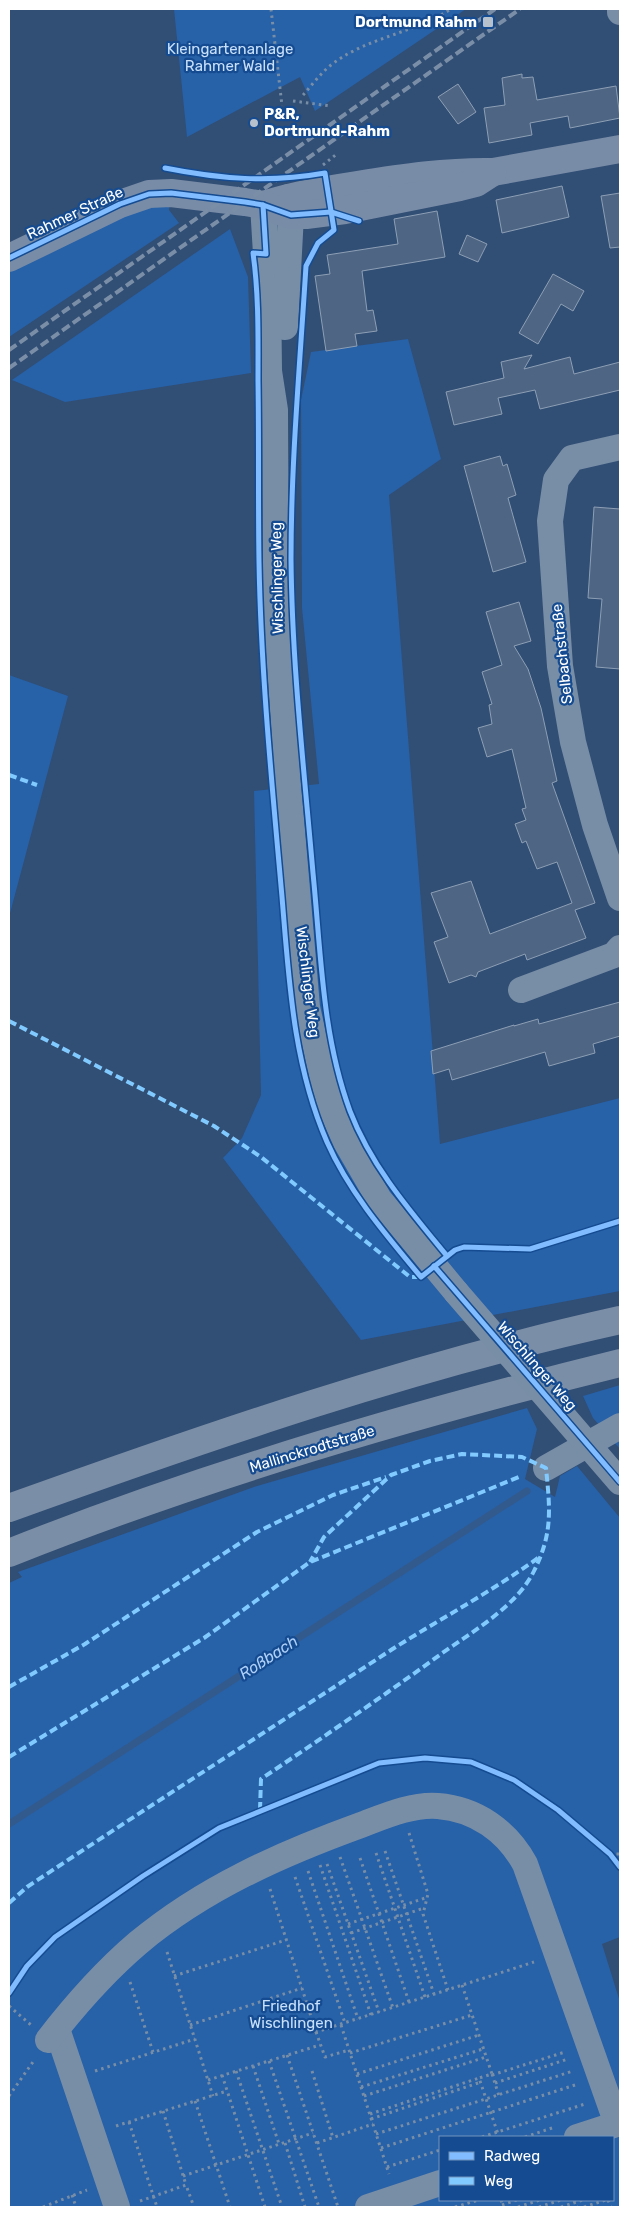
<svg xmlns="http://www.w3.org/2000/svg" width="629" height="2216" viewBox="0 0 629 2216" font-family="Rubik,sans-serif">
  <style>
    .green { fill: #2761a8; fill-rule: evenodd }
    .lines { fill: none; stroke-linecap: round; stroke-linejoin: round }
    .stream { stroke: #335a8c; stroke-width: 7 }
    .building { fill: #4e6684; stroke: #8d9fb5 }
    .path { stroke: #788ea7; stroke-width: 3; stroke-dasharray: 2.5 4; stroke-linecap: butt }
    .minor { stroke: #788ea7; stroke-width: 26 }
    .major { stroke: #788ca7; stroke-width: 28 }
    .highway { stroke: #7b8ea7; stroke-width: 28 }
    .rail { stroke: #7b8ea7; stroke-width: 4; stroke-dasharray: 9 4; stroke-linecap: butt }
    .minor-bridge { stroke: #788ea7; stroke-width: 26 }
    .quiet { stroke: #80caff; stroke-width: 4; stroke-dasharray: 8 4; stroke-linecap: butt }
    .cycleway-casing { stroke: #144b91; stroke-width: 8 }
    .cycleway { stroke: #80bcff; stroke-width: 5 }
    .poi-dot { fill: #b7c1ce; stroke: #144b91; stroke-width: 2 }
    .labels { text-anchor: middle; stroke-width: 4.5; stroke-linejoin: round; paint-order: stroke }
    .poi-label { font-size: 15px; font-weight: bold; fill: #fff; stroke: #144b91; text-anchor: end }
    .park-label { font-size: 15px; fill: #c8e0fc; stroke: #144b91 }
    .street-label { font-size: 15px; fill: #fff; stroke: #144b91 }
    .water-label { font-size: 16px; font-style: italic; fill: #adcff8; stroke: #144b91 }
  </style>
  <rect width="100%" height="100%" fill="#314e74"/>
  <g class="green">
    <polygon points="174,9 466,9 315,111 300,77 187,137"/>
    <polygon points="171,193 169,210 179,223 9,337 9,258"/>
    <polygon points="230,229 248,277 251,373 65,402 12,380"/>
    <polygon points="408,339 441,459 389,495 440,1144 620,1098 620,1291 361,1340 223,1158 242,1138 261,1095 254,791 319,784 302,608 301,400 311,352"/>
    <polygon points="9,675 68,696 9,917"/>
    <polygon points="620,1385 620,1449 593,1418 583,1396"/>
    <path d="M527,1408L537,1429L525,1479L555,1497L560,1476L577,1466L620,1518V1937L602,1944L620,2002V2207H9V1583L22,1577L18,1572L257,1486ZM440,2137H613V2200H440Z"/>
  </g>
  <g class="lines">
    <polyline class="stream" points="9,1824 527,1491"/>
  </g>
  <g class="building">
    <polygon points="522,74 522,78 533,77 537,100 616,86 620,118 570,128 568,116 530,123 532,135 489,143 484,108 505,105 502,78"/>
    <polygon points="458,84 476,112 458,124 438,97"/>
    <polygon points="562,186 569,217 502,233 496,200"/>
    <polygon points="620,193 620,247 610,248 601,196"/>
    <polygon points="437,211 445,257 362,271 367,311 373,310 377,331 355,334 357,346 326,351 315,276 330,274 327,255 398,244 394,219"/>
    <polygon points="467,235 487,244 478,262 459,254"/>
    <polygon points="553,274 584,291 573,311 561,304 538,344 519,333"/>
    <polygon points="532,355 524,369 570,357 574,374 620,362 620,390 540,409 535,390 498,398 502,414 454,425 446,392 504,378 501,362"/>
    <polygon points="500,456 503,466 507,464 516,495 508,498 526,562 493,572 464,466"/>
    <polygon points="594,507 620,509 620,669 596,667 602,599 588,598"/>
    <polygon points="519,602 531,641 514,646 528,669 541,708 557,781 552,783 595,903 575,910 586,938 527,960 525,954 478,972 476,977 471,975 449,983 434,942 448,937 431,893 471,881 490,934 572,903 557,862 537,869 526,841 522,843 515,824 526,820 522,809 526,808 512,749 487,757 478,728 492,724 489,705 492,704 482,672 502,665 486,612"/>
    <polygon points="620,1002 620,1036 593,1044 595,1053 549,1066 545,1052 452,1080 449,1069 433,1074 431,1051 514,1025 514,1026 538,1019 539,1024"/>
  </g>
  <g class="lines">
    <g class="path">
      <polyline points="271,9 282,106"/>
      <path d="M303,95C313,84 322,71 335,62C370,37 414,33 451,9"/>
      <polyline points="293,101 331,106"/>
      <polyline points="323,165 338,153"/>
      <path d="M454,1251C477,1241 505,1251 530,1249L620,1221"/>
      <polyline points="409,1833 428,1894 423,1914 448,1990"/>
      <polyline points="385,1851 434,1994"/>
      <polyline points="376,1853 425,1997"/>
      <polyline points="610,1854 620,1854"/>
      <polyline points="340,1857 393,2008"/>
      <polyline points="360,1858 409,2002"/>
      <polyline points="327,1864 379,2012"/>
      <polyline points="320,1865 371,2015"/>
      <polyline points="308,1871 358,2019"/>
      <polyline points="295,1877 345,2023"/>
      <polyline points="270,1889 316,2032 534,1962"/>
      <polyline points="348,1924 428,1897"/>
      <polyline points="351,1933 424,1908"/>
      <polyline points="167,1952 213,2096"/>
      <polyline points="174,1976 286,1940"/>
      <polyline points="130,1982 153,2052"/>
      <polyline points="462,1985 492,2074 479,2078 499,2137"/>
      <polyline points="9,1993 27,1966 55,1937 143,1876 219,1828 379,1763 425,1758 471,1762 514,1780 558,1810 610,1854 620,1867"/>
      <polyline points="9,2006 31,2025"/>
      <polyline points="190,2025 302,1988"/>
      <polyline points="341,2025 389,2174"/>
      <polyline points="316,2032 325,2057 349,2050"/>
      <polyline points="350,2053 472,2015"/>
      <polyline points="287,2055 338,2207"/>
      <polyline points="269,2061 319,2207"/>
      <polyline points="253,2066 279,2144"/>
      <polyline points="95,2071 195,2039"/>
      <polyline points="236,2071 282,2207"/>
      <polyline points="312,2071 333,2138"/>
      <polyline points="357,2074 479,2035"/>
      <polyline points="492,2074 499,2096"/>
      <polyline points="222,2075 265,2207"/>
      <polyline points="492,2075 565,2052"/>
      <polyline points="208,2080 320,2045"/>
      <polyline points="495,2083 568,2059"/>
      <polyline points="361,2087 483,2049"/>
      <polyline points="9,2096 35,2059"/>
      <polyline points="364,2096 486,2057"/>
      <polyline points="195,2101 230,2207"/>
      <polyline points="163,2111 186,2185"/>
      <polyline points="370,2114 479,2078"/>
      <polyline points="371,2119 481,2082"/>
      <polyline points="129,2122 157,2207"/>
      <polyline points="116,2126 227,2091"/>
      <polyline points="376,2134 573,2071"/>
      <polyline points="482,2137 585,2104"/>
      <polyline points="525,2137 555,2127"/>
      <polyline points="285,2143 305,2207"/>
      <polyline points="317,2143 373,2124"/>
      <polyline points="381,2148 578,2084"/>
      <polyline points="387,2167 440,2150"/>
      <polyline points="183,2176 313,2133"/>
      <polyline points="72,2195 76,2207"/>
      <polyline points="501,2200 503,2207"/>
      <polyline points="574,2200 577,2207"/>
      <polyline points="608,2200 611,2207"/>
      <polyline points="140,2201 186,2185 194,2207"/>
      <polyline points="502,2205 517,2200"/>
      <polyline points="43,2207 87,2190"/>
      <polyline points="455,2207 479,2200"/>
      <polyline points="518,2207 540,2200"/>
      <polyline points="539,2207 561,2200"/>
      <polyline points="561,2207 583,2200"/>
      <polyline points="584,2207 606,2200"/>
    </g>
    <g class="minor">
      <polyline points="620,9 620,12"/>
      <polyline points="263,205 268,286 269,371 275,410 276,608 288,784 307,1007 323,1080 332,1110 346,1142 379,1199 456,1292"/>
      <polyline points="285,327 291,215 289,197"/>
      <polyline points="620,447 572,458 556,480 550,521 560,666 573,742 595,825 620,898"/>
      <polyline points="521,990 614,955 620,948"/>
      <polyline points="546,1468 620,1426"/>
      <polyline points="57,2029 117,2207"/>
      <path d="M48,2040C75,2005 104,1972 138,1943C204,1888 281,1854 361,1825C385,1816 412,1804 438,1806C476,1809 507,1831 525,1864L617,2124"/>
      <polyline points="577,2137 620,2123"/>
      <polyline points="368,2207 440,2183"/>
    </g>
    <g class="major">
      <path d="M263,205C294,195 325,190 357,185C401,178 448,171 493,172L620,149"/>
      <polyline points="9,258 120,204 149,194 171,193 245,202 263,205 291,215 306,215 345,210 460,187 476,183 493,172"/>
    </g>
    <g class="highway">
      <path d="M9,1508C209,1436 412,1366 620,1320"/>
      <path d="M9,1553C207,1474 413,1414 620,1363"/>
    </g>
    <g class="rail">
      <polyline points="9,350 495,9"/>
      <polyline points="9,368 520,9"/>
    </g>
    <polyline class="minor-bridge" points="456,1292 620,1482"/>
    <g class="quiet">
      <polyline points="9,775 37,785"/>
      <polyline points="9,1021 214,1126 261,1157 410,1277 421,1277"/>
      <polyline points="9,1687 85,1644 257,1532 333,1495 386,1477"/>
      <polyline points="9,1757 204,1638 310,1562 519,1477"/>
      <path d="M260,1810L261,1779C322,1738 382,1697 441,1654C472,1632 517,1606 534,1571C553,1533 550,1509 546,1468L522,1457L462,1454L430,1461L391,1475L324,1537L310,1562"/>
      <path d="M9,1903L27,1887C148,1807 270,1729 391,1650C440,1619 491,1592 538,1558"/>
    </g>
    <g class="cycleway-casing">
      <g id="cycleway">
        <path d="M165,168C220,179 269,183 325,173L334,230L318,243L306,266C300,363 291,462 291,559C292,664 304,769 313,873C321,953 322,1035 350,1111C371,1166 410,1211 447,1256"/>
        <path d="M263,205L266,254L253,253C259,296 258,338 258,381C259,441 258,502 259,562C261,673 272,785 282,897C289,980 293,1064 327,1142C349,1192 386,1235 421,1277L455,1250L464,1247L530,1249L620,1221"/>
        <polyline points="9,258 120,204 149,194 171,193 245,202 263,205 291,215 331,212 359,221"/>
        <polyline points="434,1266 620,1482"/>
        <polyline points="9,1993 27,1966 55,1937 143,1876 219,1828 379,1763 425,1758 471,1762 514,1780 558,1810 610,1854 620,1867"/>
      </g>
    </g>
    <use href="#cycleway" class="cycleway"/>
  </g>
  <g class="poi-dot">
    <rect x="482" y="16" width="12" height="12" rx="2.5"/>
    <circle cx="254" cy="123" r="5"/>
  </g>
  <g class="labels">
    <g class="poi-label">
      <text x="477" y="27">Dortmund Rahm</text>
      <text x="264" y="119" text-anchor="start">P&amp;R,<tspan x="264" dy="17">Dortmund-Rahm</tspan></text>
    </g>
    <g class="park-label">
      <text x="230" y="54">Kleingartenanlage<tspan x="230" dy="17">Rahmer Wald</tspan></text>
      <text x="291" y="2011">Friedhof<tspan x="291" dy="17">Wischlingen</tspan></text>
    </g>
    <g class="street-label">
      <text transform="translate(75 213) rotate(-25)" y="5">Rahmer Straße</text>
      <text transform="translate(277 578) rotate(-91)" y="5">Wischlinger Weg</text>
      <text transform="translate(562 654) rotate(-96)" y="5">Selbachstraße</text>
      <text transform="translate(308 982) rotate(83)" y="5">Wischlinger Weg</text>
      <text transform="translate(537 1366) rotate(49)" y="5">Wischlinger Weg</text>
      <text transform="translate(312 1449) rotate(-17)" y="5">Mallinckrodtstraße</text>
    </g>
    <g class="water-label">
      <text transform="translate(268 1657) rotate(-33)" y="6">Roßbach</text>
    </g>
  </g>
  <rect width="629" height="2216" fill="none" stroke="#ffffff" stroke-width="20"/>
  <rect x="439" y="2136" width="175" height="65" fill="#144b91" stroke="#7293bd"/>
  <rect x="449" y="2152" width="25" height="8" fill="#80bcff" stroke="#7293bd"/>
  <text x="484" y="2161" font-size="15" fill="#ffffff">Radweg</text>
  <rect x="449" y="2177" width="25" height="8" fill="#80caff" stroke="#7293bd"/>
  <text x="484" y="2186" font-size="15" fill="#ffffff">Weg</text>
</svg>
